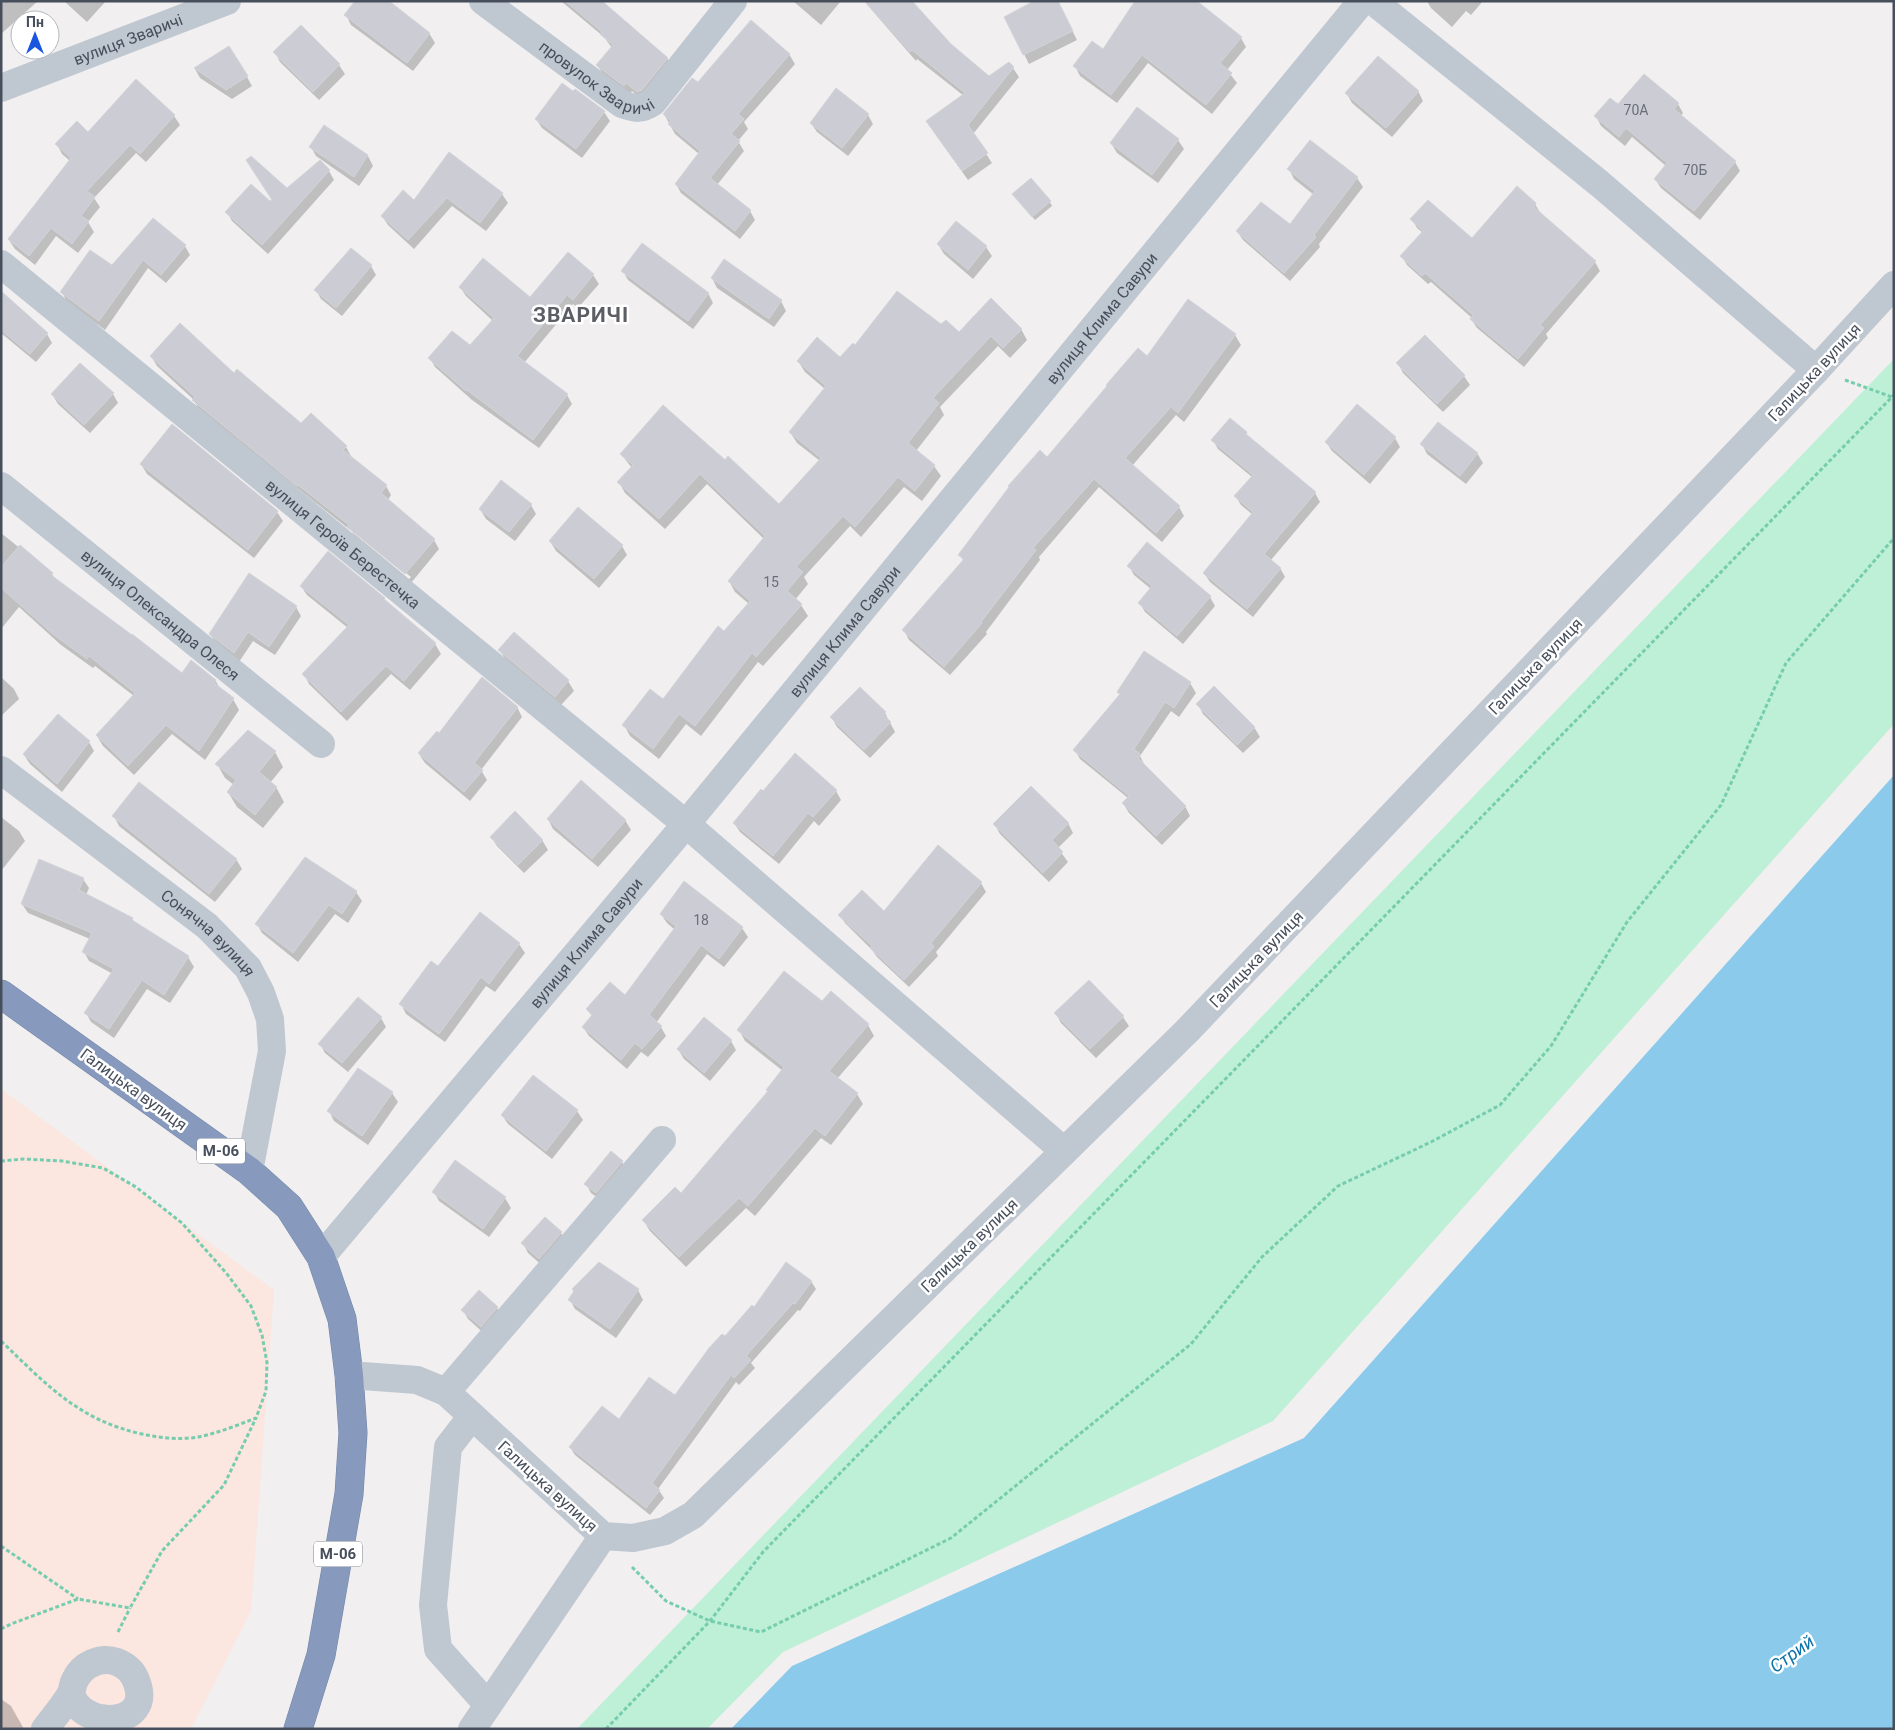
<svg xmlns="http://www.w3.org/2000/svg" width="1895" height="1730" viewBox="0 0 1895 1730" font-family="Roboto,sans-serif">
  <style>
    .medical { fill: #fbe6e0 }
    .green { fill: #beefd7 }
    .water { fill: #8bcaeb }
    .shadow { fill: #0003 }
    .building { fill: #cccdd4; stroke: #d3d4da }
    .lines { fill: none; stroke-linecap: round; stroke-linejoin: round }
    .highway-casing { stroke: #7285a9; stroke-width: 29 }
    .path { stroke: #76cdae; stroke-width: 3; stroke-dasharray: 4 2.5; stroke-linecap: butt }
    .minor { stroke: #bfc7d1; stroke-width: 28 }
    .highway { stroke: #879abd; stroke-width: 28 }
    .labels { text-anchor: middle; stroke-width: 5; stroke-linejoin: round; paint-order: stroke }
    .number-label { font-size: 14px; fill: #686e7a }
    .shield { fill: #fff; stroke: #7e848d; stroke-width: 1 }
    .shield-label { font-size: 15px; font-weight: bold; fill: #474f5c }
    .street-label { font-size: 16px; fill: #474f5c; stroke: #fff }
    .water-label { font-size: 18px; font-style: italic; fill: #0d73a9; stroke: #fff }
    .district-label { font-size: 21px; font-weight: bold; letter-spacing: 1px; fill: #5b5e64; stroke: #fff }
  </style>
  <rect width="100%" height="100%" fill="#f1efef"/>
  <polygon class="medical" points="1,1089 274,1290 251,1611 191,1729 1,1729"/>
  <polygon class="green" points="1894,359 1894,724 1273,1421 783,1652 707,1729 577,1729"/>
  <polygon class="water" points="1894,775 1894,1729 731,1729 792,1666 1304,1438"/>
  <g class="shadow">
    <polygon points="1,1 38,1 1,34"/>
    <polygon points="64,1 106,1 87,22"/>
    <polygon points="561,1 602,1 667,58 673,68 643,101 632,91 630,94 603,74 597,65 612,48 604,37"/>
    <polygon points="793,1 841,1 821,25"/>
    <polygon points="864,1 911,1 950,45 989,78 1009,63 1013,68 1019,77 973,134 992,163 968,180 933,131 964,96 917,59 916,61"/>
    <polygon points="1057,1 1077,40 1029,64 1024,54"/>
    <polygon points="1427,1 1483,1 1471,15 1466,11 1452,27 1431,8"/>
    <polygon points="346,15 429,33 435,43 413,71 351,25"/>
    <polygon points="1241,38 1246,47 1227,70 1237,83 1212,114 1148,63 1117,103 1080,76 1075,66 1103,51"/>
    <polygon points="275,52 339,65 345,74 319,100 280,62"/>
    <polygon points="789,54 795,64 744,122 748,129 738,141 744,151 717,185 750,211 755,220 740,239 681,193 676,184 699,154 675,134 664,114 698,84"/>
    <polygon points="195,69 247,77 252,86 232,99 200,78"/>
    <polygon points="1418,91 1423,101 1392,137 1352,103 1347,94"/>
    <polygon points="1678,104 1683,113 1680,117 1735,162 1740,171 1700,220 1661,188 1655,179 1666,166 1632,137 1625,146 1601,126 1596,116 1618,106"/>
    <polygon points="604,112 610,121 582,158 542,128 536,119"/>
    <polygon points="868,115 873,124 848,156 817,132 811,123"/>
    <polygon points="174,116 180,125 146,162 136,153 94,198 100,207 88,222 94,232 78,253 56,236 35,265 15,249 9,240 70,161 62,154 57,144 88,134"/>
    <polygon points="325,127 368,156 373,166 359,186 316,156 311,147"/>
    <polygon points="1178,140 1184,149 1158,183 1117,153 1111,143"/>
    <polygon points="449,154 502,194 508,203 486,231 452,206 414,249 388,225 382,216 414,201"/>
    <polygon points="1289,169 1357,178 1363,187 1319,244 1320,247 1290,281 1243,240 1237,231 1290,225 1314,195 1294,179"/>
    <polygon points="329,171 334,180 268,254 232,221 227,212 270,203 287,189"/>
    <polygon points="1517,188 1535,204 1541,214 1595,262 1600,271 1546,334 1548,338 1524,367 1477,328 1471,319 1472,318 1431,282 1428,284 1407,265 1402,256 1423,233 1417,228 1412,219 1472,240"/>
    <polygon points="1013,194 1050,202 1052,206 1035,220"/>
    <polygon points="957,223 986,247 992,256 973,279 944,254 938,244"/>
    <polygon points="185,246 190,255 166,283 148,268 105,330 67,302 62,292 112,267"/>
    <polygon points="568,254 593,275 599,284 578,308 573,304 524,363 567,395 572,404 539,448 472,400 435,367 430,358 470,347 493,321 466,296 460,287 530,299"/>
    <polygon points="371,266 376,275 342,316 321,299 316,290"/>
    <polygon points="623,271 708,293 713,303 693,329 628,280"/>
    <polygon points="712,278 781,301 786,311 774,327 717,288"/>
    <polygon points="1189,301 1235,335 1241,345 1184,422 1176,415 1132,466 1179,507 1184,516 1162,542 1099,487 1039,557 1040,560 986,632 987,634 950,675 909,640 904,630 964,562 960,555 1048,458 1147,358"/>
    <polygon points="1,312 47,334 52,343 36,362 1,333"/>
    <polygon points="942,326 959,334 1021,329 1027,340 1010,358 998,346 940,407 944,415 916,451 934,466 941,476 922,501 904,487 861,537 850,526 804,577 808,584 795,600 801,605 808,616 763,666 758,662 701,736 686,724 659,759 630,736 624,725 663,701 749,604 735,592 729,581 764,539 707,484 665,529 625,493 619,482 632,468 621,454 664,407 779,506 820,461 797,443 790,432 825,389 805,372 798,361 840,359 856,347"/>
    <polygon points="1425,337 1464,376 1470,385 1443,412 1403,373 1398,363"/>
    <polygon points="151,356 234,374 301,425 346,447 351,456 350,457 386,486 391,495 388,500 434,540 439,549 411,583 354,536 352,532 409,579 411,577 348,526 350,530 199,410 194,400 157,366"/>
    <polygon points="52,394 113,394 118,403 90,433 58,404"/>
    <polygon points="1246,433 1250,439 1315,493 1320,502 1271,560 1280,568 1285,577 1253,617 1210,582 1204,573 1253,515 1241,505 1236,497 1252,477 1218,449 1213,440"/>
    <polygon points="1395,438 1400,447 1370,484 1332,451 1326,442"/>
    <polygon points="1422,444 1477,453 1483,463 1466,484 1427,454"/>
    <polygon points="141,464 277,512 283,521 254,558 147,474"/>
    <polygon points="531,505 536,514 515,541 486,519 480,509"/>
    <polygon points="1,533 52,574 55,579 182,675 215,680 221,690 233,699 239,710 205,760 172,734 134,775 103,746 97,736 134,696 95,666 93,668 61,645 19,607 1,629"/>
    <polygon points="550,541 622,546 627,555 599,588 556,551"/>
    <polygon points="1129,566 1210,597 1215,606 1183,644 1145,612 1140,603 1151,589 1134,575"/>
    <polygon points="301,586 384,599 386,603 435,644 441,654 410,690 391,674 347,721 309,684 304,674 348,628 307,595"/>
    <polygon points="296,607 301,616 275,655 253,641 239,662 216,643 210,634"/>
    <polygon points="514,634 568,681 574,691 561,705 505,659 500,650"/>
    <polygon points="1145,653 1190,683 1196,693 1179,717 1171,711 1140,756 1145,766 1185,806 1190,816 1162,845 1129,813 1123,803 1128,798 1080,759 1075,750 1121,695 1118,692"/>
    <polygon points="1,677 14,689 19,699 1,716"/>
    <polygon points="1198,704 1254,727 1260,737 1243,753 1203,714"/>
    <polygon points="517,707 522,717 481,770 487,780 470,801 425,763 419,754 439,734"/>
    <polygon points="885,713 895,732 870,758 837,727 832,718"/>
    <polygon points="89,742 94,751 62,792 30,764 24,755"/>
    <polygon points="275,752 283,767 270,783 276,787 284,802 263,828 237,807 228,792 234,785 225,778 217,764"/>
    <polygon points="836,791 841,800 819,826 814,821 779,864 740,832 734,823 763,793"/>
    <polygon points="114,816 236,859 242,869 215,902 119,826"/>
    <polygon points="1,817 19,831 25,841 1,871"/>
    <polygon points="548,819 625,820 631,830 598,867 553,829"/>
    <polygon points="1068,823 1073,833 1058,848 1068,862 1049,882 1000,834 995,825"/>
    <polygon points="491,837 542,840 548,850 524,873 497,846"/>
    <polygon points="938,847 981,883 986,892 936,952 938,956 909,987 877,957 872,950 845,923 840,915 884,913"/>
    <polygon points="83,879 89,888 86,895 132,919 134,923 188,957 194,967 170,1003 147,989 114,1038 91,1022 86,1013 113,974 89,961 84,952 90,939 28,913 22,904"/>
    <polygon points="356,892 362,901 348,923 335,914 298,962 262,933 257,924"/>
    <polygon points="661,914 742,928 748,937 724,967 707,954 656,1023 661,1027 666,1036 648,1057 641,1052 627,1069 589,1036 583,1027 592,1017 588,1010 625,997 675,930 667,923"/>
    <polygon points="519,944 525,953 495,992 486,986 445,1042 406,1014 401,1004"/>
    <polygon points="823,1003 868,1025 874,1036 837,1079 857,1094 863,1104 831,1145 821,1138 755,1216 746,1208 686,1267 650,1231 643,1220 681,1194 768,1092 783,1071 745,1041 739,1030"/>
    <polygon points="1056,1014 1123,1017 1129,1026 1096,1058 1061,1023"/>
    <polygon points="381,1018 386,1027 348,1072 325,1053 320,1044"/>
    <polygon points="731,1041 736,1050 710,1081 684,1059 678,1049"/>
    <polygon points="359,1070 392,1093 398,1102 368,1145 334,1121 329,1111"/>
    <polygon points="577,1111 583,1120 552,1159 508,1124 502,1115"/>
    <polygon points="611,1153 622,1162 628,1171 602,1201 591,1193 586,1184"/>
    <polygon points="455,1162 505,1198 511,1208 489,1237 439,1201 434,1192"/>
    <polygon points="545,1219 561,1233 567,1243 545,1268 528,1253 523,1243"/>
    <polygon points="811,1281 816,1289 800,1311 798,1310 751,1363 755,1368 739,1385 736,1382 658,1489 664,1498 650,1515 575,1455 570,1447 619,1421 675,1397 725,1338"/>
    <polygon points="638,1290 643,1300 616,1338 575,1309 570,1300"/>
    <polygon points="497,1308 503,1317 487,1336 468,1319 463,1310"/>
    <polygon points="1,1699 11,1706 24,1729 1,1729"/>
  </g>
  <g class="building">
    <polygon points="355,1 389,1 430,33 407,63 344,15"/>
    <polygon points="565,1 602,1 668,58 642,90 637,92 626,83 624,86 596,65 613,45 600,34 602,32"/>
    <polygon points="865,1 912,1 951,44 989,76 1009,62 1014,67 968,125 988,153 962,171 926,121 965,93 912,50 910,52"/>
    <polygon points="1034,1 1058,1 1073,31 1023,55 1004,17"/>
    <polygon points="1135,1 1197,1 1242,37 1220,63 1232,73 1206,105 1142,55 1111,95 1073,66 1092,41 1103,49"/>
    <polygon points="751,20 790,54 738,114 744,119 731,134 740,141 710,178 751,210 735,231 675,184 700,151 668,124 671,121 663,114 692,78 698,82"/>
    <polygon points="301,25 340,64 313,92 273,52"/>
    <polygon points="229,46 248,76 226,90 194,68"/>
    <polygon points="1378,56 1419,91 1386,128 1345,93"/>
    <polygon points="1644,74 1679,103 1674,109 1736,161 1694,211 1654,179 1667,163 1626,128 1619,137 1594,116 1610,98 1618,104"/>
    <polygon points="136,79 175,115 140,154 130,145 87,191 95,197 81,216 89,221 72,244 51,228 29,256 8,239 71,158 55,144 77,121 88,132"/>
    <polygon points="562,83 573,91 575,89 605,111 576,149 535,119"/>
    <polygon points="836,88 869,114 842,148 810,123"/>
    <polygon points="1137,107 1179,139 1152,175 1110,143"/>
    <polygon points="324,125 368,155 354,177 309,147"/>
    <polygon points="1310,140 1358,177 1314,235 1316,237 1284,273 1236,231 1261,202 1290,224 1315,191 1287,169"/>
    <polygon points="449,152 503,193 480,223 447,198 408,240 381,216 403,190 414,200"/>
    <polygon points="251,156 287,188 320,160 330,170 262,245 225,212 251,184 270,201 272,200 246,160"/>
    <polygon points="1031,178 1051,201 1032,217 1012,194"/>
    <polygon points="1517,186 1536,203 1534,207 1596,261 1540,325 1544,328 1518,359 1470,319 1473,315 1425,273 1422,276 1400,256 1423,231 1410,219 1428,200 1472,238"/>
    <polygon points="153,218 186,245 161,275 143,260 99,321 60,292 90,250 112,265"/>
    <polygon points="956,221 987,246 968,270 937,244"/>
    <polygon points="642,243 709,293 688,321 621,271"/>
    <polygon points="351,248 372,265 336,308 314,290"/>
    <polygon points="568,252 594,274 573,300 567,295 517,356 568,394 533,440 467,390 466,391 428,358 452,331 470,345 494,318 459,287 483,258 530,297"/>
    <polygon points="724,259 782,300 769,319 711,278"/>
    <polygon points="1,291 48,333 30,354 1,330"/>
    <polygon points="897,291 941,324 946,320 959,332 991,298 1022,329 1003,348 991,336 933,398 939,403 908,443 935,465 915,491 898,477 855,527 843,516 796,567 803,572 787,591 802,604 756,657 752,653 695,726 679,714 653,749 622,725 650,689 663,699 718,626 724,631 750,601 728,581 765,536 700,474 659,519 617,482 633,465 620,454 663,405 725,460 728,456 779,504 821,458 789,432 826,386 797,361 817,337 840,357 853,343 855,345"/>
    <polygon points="1188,299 1236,334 1178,413 1171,407 1125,458 1180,506 1156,533 1094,479 1033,548 1036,550 981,622 982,623 944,667 902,630 964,559 958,555 1009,487 1008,486 1040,450 1047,457 1107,386 1106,385 1138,348 1147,356"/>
    <polygon points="180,323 234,373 237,369 301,423 311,413 347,446 343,450 387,485 381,493 435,539 405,574 347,527 349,525 298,485 297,486 192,400 195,397 150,356"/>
    <polygon points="1425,335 1465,375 1437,404 1396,363"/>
    <polygon points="80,363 114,393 84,425 51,394"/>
    <polygon points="1357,404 1396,437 1364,475 1325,442"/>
    <polygon points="1230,418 1247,432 1246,434 1316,492 1264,554 1281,568 1247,609 1203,573 1253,512 1234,496 1253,475 1211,440"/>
    <polygon points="1438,422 1478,453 1460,476 1420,444"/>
    <polygon points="172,424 278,511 248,550 140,464"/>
    <polygon points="501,480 532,504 509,532 479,509"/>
    <polygon points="578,507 623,545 594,579 549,541"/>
    <polygon points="1147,542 1211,596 1177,636 1138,603 1152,586 1127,566"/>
    <polygon points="20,545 53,573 51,575 132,635 132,634 182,673 191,660 216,680 214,683 234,698 199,751 166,725 128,766 96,735 135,693 89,656 87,659 54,635 1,588 1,567"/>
    <polygon points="328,551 385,598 384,599 436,643 404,681 386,666 341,712 302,674 349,625 300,586"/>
    <polygon points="249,573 297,606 269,647 248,632 234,653 209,634"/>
    <polygon points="514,632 569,680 555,697 498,650"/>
    <polygon points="1144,651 1191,682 1174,708 1165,702 1134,749 1141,755 1138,758 1186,806 1156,836 1122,803 1129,796 1073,750 1120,694 1117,692"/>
    <polygon points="482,677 518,707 474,763 483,770 464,792 418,753 437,731 439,733"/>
    <polygon points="1214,686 1255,727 1237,745 1196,704"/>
    <polygon points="860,687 886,712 883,714 891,722 864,750 830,717"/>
    <polygon points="58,714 90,741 57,784 23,754"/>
    <polygon points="248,730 276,751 259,772 277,787 255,815 227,792 236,780 215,764"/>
    <polygon points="795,753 837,790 813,817 808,813 773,856 733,823 761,789 763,791"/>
    <polygon points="581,780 626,820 592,859 547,819"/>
    <polygon points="139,782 237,859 209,894 112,816"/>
    <polygon points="1031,786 1069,823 1052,840 1063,852 1043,873 993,824"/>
    <polygon points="515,811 543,840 518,865 490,837"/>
    <polygon points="938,845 982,882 931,943 934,947 904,980 870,948 872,946 838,915 862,890 884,911"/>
    <polygon points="305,857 357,891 342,914 329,905 293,953 255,924"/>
    <polygon points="39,859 84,878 79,890 133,918 132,920 189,956 164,995 142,980 109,1029 84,1013 114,969 82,952 92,933 21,904"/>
    <polygon points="684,881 743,927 719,959 701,945 649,1015 662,1026 642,1049 635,1043 621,1060 582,1027 592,1015 586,1009 610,982 625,995 676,926 660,914"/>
    <polygon points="480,912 520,943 489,984 481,977 439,1034 399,1004 431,961 438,966"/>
    <polygon points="784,971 822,1001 831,991 869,1024 829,1071 858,1093 825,1136 815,1128 748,1206 739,1198 679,1257 642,1220 675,1187 681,1193 768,1091 766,1090 784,1067 737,1030"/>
    <polygon points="1089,980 1124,1016 1090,1049 1054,1013"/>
    <polygon points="358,997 382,1017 342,1063 318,1044"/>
    <polygon points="704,1017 732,1040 704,1073 677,1049"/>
    <polygon points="358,1068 393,1092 362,1136 327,1111"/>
    <polygon points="533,1075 578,1110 546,1151 501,1115"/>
    <polygon points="611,1151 623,1161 596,1193 584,1184"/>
    <polygon points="455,1160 506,1197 483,1229 432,1192"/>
    <polygon points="545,1217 562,1232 539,1259 521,1243"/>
    <polygon points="599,1262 639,1289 610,1329 568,1300 574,1291 572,1289"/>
    <polygon points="786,1262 812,1281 795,1304 793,1303 746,1356 751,1360 734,1378 731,1375 652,1483 660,1490 646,1508 569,1447 602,1406 619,1419 649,1377 675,1395 709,1348 722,1334 725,1336 752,1305 754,1307"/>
    <polygon points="479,1290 498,1307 481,1327 461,1310"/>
  </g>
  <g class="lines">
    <g class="highway-casing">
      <polyline id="highway" points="1,994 249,1171 289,1207 321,1257 342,1319 349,1375 353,1433 349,1494 321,1655 298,1729"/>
    </g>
    <g class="path">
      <polyline points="1845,380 1892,397"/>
      <path d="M1,1161L24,1159L62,1161L103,1168L136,1187L182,1223L227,1274L251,1306L262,1335L267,1363L266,1391L256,1418C238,1425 218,1433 198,1437C180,1440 160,1438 142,1434C78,1420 46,1384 1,1341"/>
      <polyline points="1,1546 78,1599"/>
      <polyline points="632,1567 666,1601 710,1621 761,1632 951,1538 1191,1344 1262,1257 1338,1186 1431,1142 1500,1105 1551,1046 1627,922 1721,805 1786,663 1894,538"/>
      <polyline points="1,1629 11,1624 78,1599 130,1608 162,1551 224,1485 256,1418"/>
      <polyline points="118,1632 130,1608"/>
      <polyline points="606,1729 710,1621 763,1552 1894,395"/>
    </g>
    <g class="minor">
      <path id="s1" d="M483,1L622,104C635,109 641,110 653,102L733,1"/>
      <polyline points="1373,1 1600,184 1816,370"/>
      <path id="s2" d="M1,88L227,1"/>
      <path id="s3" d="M1,264L686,824L1064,1151"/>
      <path id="s4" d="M1,486L321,744"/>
      <path id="s5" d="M1,770L207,926L248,968L261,993L270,1019L272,1051L249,1171"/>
      <path id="s6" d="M321,1257L686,824L1362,1"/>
      <polyline points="349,1375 417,1380 446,1392 603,1536 633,1538 665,1531 693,1515 1187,1031 1816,370 1894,285"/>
      <polyline points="446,1392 662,1140"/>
      <polyline points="472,1416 448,1447 433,1605 438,1649 488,1705"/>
      <path d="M45,1729C53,1718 63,1707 70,1695C73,1690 72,1685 75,1680C82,1665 100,1656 117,1662C127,1666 134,1673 137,1683C153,1728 80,1730 71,1693"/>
      <polyline points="472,1729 603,1536"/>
    </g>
    <use href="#highway" class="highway"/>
  </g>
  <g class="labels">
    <g class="number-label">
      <text x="1636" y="115">70А</text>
      <text x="1695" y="175">70Б</text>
      <text x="771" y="587">15</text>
      <text x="701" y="925">18</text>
    </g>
    <g class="shield">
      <rect x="197" y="1138.5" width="48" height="25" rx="4"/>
      <rect x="314" y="1541.5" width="48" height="25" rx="4"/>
    </g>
    <g class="shield-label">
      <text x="221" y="1156">М-06</text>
      <text x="338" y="1559">М-06</text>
    </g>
    <g class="street-label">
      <text dy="6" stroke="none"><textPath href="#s2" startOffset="136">вулиця Зваричі</textPath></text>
      <text dy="6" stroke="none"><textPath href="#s1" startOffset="139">провулок Зваричі</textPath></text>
      <text dy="6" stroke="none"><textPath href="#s6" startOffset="1221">вулиця Клима Савури</textPath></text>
      <text transform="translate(1814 372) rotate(-47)" y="6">Галицька вулиця</text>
      <text dy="6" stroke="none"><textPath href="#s3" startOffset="442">вулиця Героїв Берестечка</textPath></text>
      <text dy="6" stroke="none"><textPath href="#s4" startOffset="205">вулиця Олександра Олеся</textPath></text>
      <text dy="6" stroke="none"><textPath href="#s6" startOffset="816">вулиця Клима Савури</textPath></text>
      <text transform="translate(1535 666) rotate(-46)" y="6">Галицька вулиця</text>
      <text dy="6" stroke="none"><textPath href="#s5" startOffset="264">Сонячна вулиця</textPath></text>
      <text dy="6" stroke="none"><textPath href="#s6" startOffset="411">вулиця Клима Савури</textPath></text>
      <text transform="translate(1256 959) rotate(-46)" y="6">Галицька вулиця</text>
      <text transform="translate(134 1089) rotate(36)" y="6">Галицька вулиця</text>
      <text transform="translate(969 1245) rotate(-44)" y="6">Галицька вулиця</text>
      <text transform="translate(548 1486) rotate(42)" y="6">Галицька вулиця</text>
    </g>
    <g class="water-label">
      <text transform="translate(1792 1654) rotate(-36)" y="6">Стрий</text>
    </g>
    <g class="district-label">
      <text x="581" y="322">ЗВАРИЧІ</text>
    </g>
  </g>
  <rect width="1895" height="1730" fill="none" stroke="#474f5c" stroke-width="5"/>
  <g transform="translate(35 35)"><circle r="24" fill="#ffffff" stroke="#b5b9be"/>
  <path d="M0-4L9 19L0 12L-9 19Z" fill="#1a55e0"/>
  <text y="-8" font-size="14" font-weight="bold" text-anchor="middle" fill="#474f5c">Пн</text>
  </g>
</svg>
